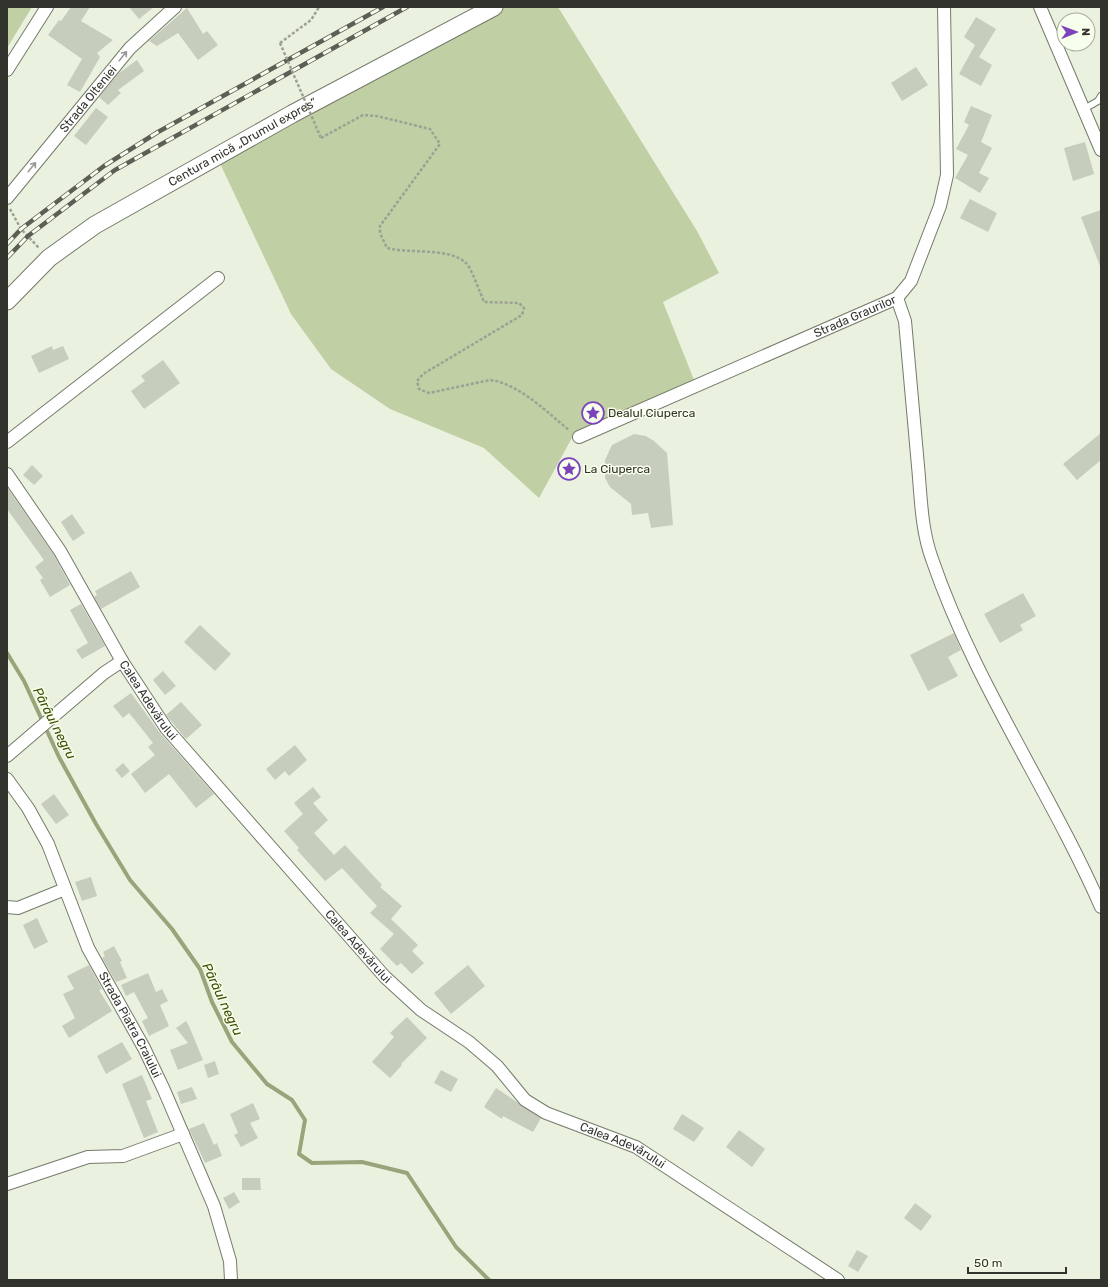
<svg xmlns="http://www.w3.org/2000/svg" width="1108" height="1287" viewBox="0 0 1108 1287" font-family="Rubik,sans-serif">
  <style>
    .green { fill: #c1cfa4 }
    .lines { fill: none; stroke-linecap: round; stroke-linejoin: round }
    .stream { stroke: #98a57a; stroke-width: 4 }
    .building { fill: #c7cdbc }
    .service-casing { stroke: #757b6b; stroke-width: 8 }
    .minor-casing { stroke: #757b6b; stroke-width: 14 }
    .secondary-casing { stroke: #757b6b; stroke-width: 19 }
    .path { stroke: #9ca193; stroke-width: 2.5; stroke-dasharray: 3 2; stroke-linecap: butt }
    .service { stroke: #fff; stroke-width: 6 }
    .minor { stroke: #fff; stroke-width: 12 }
    .secondary { stroke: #fff; stroke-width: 17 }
    .rail-casing { stroke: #5d5f56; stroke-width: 4.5 }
    .rail { stroke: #f8feec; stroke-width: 3; stroke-dasharray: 9; stroke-linecap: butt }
    .path-bridge { stroke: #9ca193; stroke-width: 2.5; stroke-dasharray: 3 2; stroke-linecap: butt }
    .oneway { stroke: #989996 }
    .labels { text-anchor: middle; stroke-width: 3; stroke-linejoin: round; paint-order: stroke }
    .street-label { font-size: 12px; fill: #31332c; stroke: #f8feec }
    .poi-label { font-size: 12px; fill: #31332c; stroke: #f8feec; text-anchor: start }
    .water-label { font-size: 13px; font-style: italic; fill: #3c4c02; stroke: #f8feec }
  </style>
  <rect width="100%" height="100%" fill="#ebf1df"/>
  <g class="green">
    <polygon points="7,7 32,7 7,48"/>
    <polygon points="494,7 558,7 697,231 719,273 663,302 696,385 574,434 539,498 484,448 390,409 331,369 291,314 217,157"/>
  </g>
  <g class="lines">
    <polyline class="stream" points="7,653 24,681 59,757 96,824 130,880 172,929 200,969 212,1002 232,1042 267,1084 292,1100 305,1120 299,1154 312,1163 362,1162 407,1173 456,1247 489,1280"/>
  </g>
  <g class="building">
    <polygon points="71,7 90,7 81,21 113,40 97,53 100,57 80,92 67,85 82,59 48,35 59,20 61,21"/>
    <polygon points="129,7 154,7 139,19"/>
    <polygon points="187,8 203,34 207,31 218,45 198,60 178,33 157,46 149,41"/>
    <polygon points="976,17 996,29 979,57 992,65 981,86 959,74 975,45 964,37"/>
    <polygon points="137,60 144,71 118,90 121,93 108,105 99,97 119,73"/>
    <polygon points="916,67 928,85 902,101 891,83"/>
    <polygon points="971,106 992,115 981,142 992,148 979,173 989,178 980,193 955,178 968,155 956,149 969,125 964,122"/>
    <polygon points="96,108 108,117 86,145 74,136"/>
    <polygon points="1085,142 1094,174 1073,181 1064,148"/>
    <polygon points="970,199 997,213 988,232 960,218"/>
    <polygon points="1101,210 1101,266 1100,266 1081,217"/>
    <polygon points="52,346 53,350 63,346 69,359 39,373 31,356"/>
    <polygon points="163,360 180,383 144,409 131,391 145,381 141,376"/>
    <polygon points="1101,433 1101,460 1077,480 1063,464"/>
    <polygon points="634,434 646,436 654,441 667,453 673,525 651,528 648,513 632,515 631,504 610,487 605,478 605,460 612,445"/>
    <polygon points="32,465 43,476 34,485 23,475"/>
    <polygon points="7,487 54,555 70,585 50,597 40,580 43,578 35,567 44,560 7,509"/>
    <polygon points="72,514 85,533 73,541 61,522"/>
    <polygon points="131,571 140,587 101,609 94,597 97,595 95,591"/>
    <polygon points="1023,593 1036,616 1020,625 1023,630 1000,643 984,614"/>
    <polygon points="81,604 105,646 82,659 76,650 88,643 70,610"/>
    <polygon points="200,625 231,654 215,671 184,642"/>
    <polygon points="954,633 961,650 948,657 958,676 928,691 910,655"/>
    <polygon points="163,671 176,686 165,695 153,680"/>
    <polygon points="131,693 160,733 214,794 196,808 169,774 145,793 131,774 155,755 148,747 153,743 134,719 129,713 123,718 113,706"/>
    <polygon points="181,702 202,725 186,739 166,715"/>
    <polygon points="295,745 307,760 289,776 285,771 275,780 266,769"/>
    <polygon points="123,763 130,771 122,778 115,770"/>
    <polygon points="313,787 321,797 313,803 328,820 314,833 334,855 345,845 382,885 380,887 402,906 391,919 418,945 412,951 424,963 412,974 401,963 397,966 380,949 394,934 370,913 377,906 342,868 325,881 297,850 299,848 284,831 303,814 294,803"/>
    <polygon points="54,794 69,815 56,824 41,804"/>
    <polygon points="91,877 97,896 82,901 75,882"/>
    <polygon points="37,918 48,942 34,949 23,925"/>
    <polygon points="114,946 122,961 120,962 127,978 116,982 102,958 105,956 103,952"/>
    <polygon points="89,965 102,989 99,990 112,1011 69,1038 62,1026 75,1018 63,994 74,989 67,976"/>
    <polygon points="468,965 485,986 451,1014 434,993"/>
    <polygon points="148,973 156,992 162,989 168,1001 160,1005 169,1026 149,1036 142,1021 148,1018 134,992 126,996 121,985"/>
    <polygon points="407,1017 427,1038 401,1064 402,1065 390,1078 372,1062 394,1037 390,1033"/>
    <polygon points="186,1021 189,1026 203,1060 178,1070 170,1050 188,1043 176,1028"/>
    <polygon points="122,1042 132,1059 106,1074 97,1056"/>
    <polygon points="215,1061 219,1074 208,1078 204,1065"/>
    <polygon points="441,1070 458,1079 451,1092 434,1083"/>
    <polygon points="142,1075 152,1099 146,1101 158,1132 144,1138 122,1084"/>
    <polygon points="192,1087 197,1099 181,1104 177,1092"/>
    <polygon points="496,1088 541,1118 533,1132 503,1116 502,1119 484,1107"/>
    <polygon points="253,1103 260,1119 250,1123 258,1138 241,1147 234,1135 238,1133 230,1114"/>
    <polygon points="682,1114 704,1128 694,1142 673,1129"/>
    <polygon points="204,1123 214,1145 217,1143 222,1156 205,1163 189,1129"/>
    <polygon points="739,1130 765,1149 752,1167 726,1147"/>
    <polygon points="242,1178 260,1178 261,1190 242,1190"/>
    <polygon points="234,1192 240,1202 229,1209 223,1198"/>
    <polygon points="915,1203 932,1216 921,1231 904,1218"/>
    <polygon points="857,1250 868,1256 858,1272 848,1266"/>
  </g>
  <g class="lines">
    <g class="service-casing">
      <polyline id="service" points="1084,109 1098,101 1101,96"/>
    </g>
    <g class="minor-casing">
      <g id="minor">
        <polyline points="1040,7 1101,150"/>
        <polyline points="7,70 47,7"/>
        <path id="s1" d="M7,198L130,48L175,7"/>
        <path d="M897,298L905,321C909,370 914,418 918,466C921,497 921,529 932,559C974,682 1049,789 1101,907"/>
        <path id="s2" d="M579,437L897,298L911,281L940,206L947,175L944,7"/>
        <polyline points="7,442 218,278"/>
        <path id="s3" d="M7,474L60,551L122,661L166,728L385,977L421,1010L469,1042L497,1066L525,1100L546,1113L636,1147L838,1280"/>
        <polyline points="7,756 104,673 122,661"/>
        <path id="s4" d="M7,779L28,808L48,844L88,948L144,1048L164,1090L214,1206L230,1261L231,1280"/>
        <polyline points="7,907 18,908 65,889"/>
        <polyline points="7,1184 88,1157 123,1156 183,1134"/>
      </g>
    </g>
    <g class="secondary-casing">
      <g id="secondary">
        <path id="s5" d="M7,301L49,258L95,225L292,114L494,7"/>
      </g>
    </g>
    <g class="path">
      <polyline points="280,43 311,20 319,7"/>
      <path d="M321,138L363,115L377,116L430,129L440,144L380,226V233L387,248C409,254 449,247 466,263C471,267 481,295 484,302L519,303L524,308L522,315L423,374L417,381L419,389L429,393L490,380C518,383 548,413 569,430"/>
      <polyline points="10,209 21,229 39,248"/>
    </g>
    <use href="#service" class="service"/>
    <use href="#minor" class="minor"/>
    <use href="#secondary" class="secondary"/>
    <g class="rail-casing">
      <g id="rail">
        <polyline points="7,244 21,229 104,166 158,132 383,7"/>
        <polyline points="7,258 28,236 115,170 407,7"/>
      </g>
    </g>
    <use href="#rail" class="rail"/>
    <polyline class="path-bridge" points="280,43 321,138"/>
  </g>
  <defs><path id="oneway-shaft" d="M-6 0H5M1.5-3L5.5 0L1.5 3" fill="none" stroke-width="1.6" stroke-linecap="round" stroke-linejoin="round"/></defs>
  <g class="oneway">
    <use href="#oneway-shaft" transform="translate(123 56) rotate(-51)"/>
    <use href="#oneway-shaft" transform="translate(32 167) rotate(-51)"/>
  </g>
  <defs>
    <g id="sight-ring" transform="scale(1.15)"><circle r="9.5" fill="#f8feec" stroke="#7c44bb" stroke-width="1.5"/><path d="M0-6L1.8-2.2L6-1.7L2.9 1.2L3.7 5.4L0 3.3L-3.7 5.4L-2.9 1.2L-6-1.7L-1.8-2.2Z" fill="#7c44bb"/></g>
  </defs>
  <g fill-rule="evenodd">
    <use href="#sight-ring" x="593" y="413"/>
    <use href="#sight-ring" x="569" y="469"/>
  </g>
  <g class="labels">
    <g class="street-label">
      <text dy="4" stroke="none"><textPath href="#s1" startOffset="128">Strada Olteniei</textPath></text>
      <text dy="4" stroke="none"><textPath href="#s5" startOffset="286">Centura mică „Drumul expres”</textPath></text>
      <text dy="4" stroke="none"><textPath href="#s2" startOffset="301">Strada Graurilor</textPath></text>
      <text dy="4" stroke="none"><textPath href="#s3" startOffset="267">Calea Adevărului</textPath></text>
      <text dy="4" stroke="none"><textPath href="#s3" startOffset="591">Calea Adevărului</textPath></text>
      <text dy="4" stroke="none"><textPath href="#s4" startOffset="276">Strada Piatra Craiului</textPath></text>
      <text dy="4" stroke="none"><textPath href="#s3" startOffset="927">Calea Adevărului</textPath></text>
    </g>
    <g class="poi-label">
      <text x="608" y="417">Dealul Ciuperca</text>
      <text x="584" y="473">La Ciuperca</text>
    </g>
    <g class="water-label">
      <text transform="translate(55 723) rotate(63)" y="5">Pârâul negru</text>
      <text transform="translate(223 999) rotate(65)" y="5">Pârâul negru</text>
    </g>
  </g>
  <rect width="1108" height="1287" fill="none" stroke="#31332c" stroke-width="16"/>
  <g transform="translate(1076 32) rotate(89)"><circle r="19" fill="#f8feec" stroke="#a8ad9f"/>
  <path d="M0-3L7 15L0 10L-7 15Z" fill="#7c44bb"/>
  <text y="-6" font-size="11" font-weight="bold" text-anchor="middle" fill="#31332c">N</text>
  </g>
  <path d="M968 1267v6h98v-6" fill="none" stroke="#31332c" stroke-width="2"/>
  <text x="974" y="1267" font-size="12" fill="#31332c" stroke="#f8feec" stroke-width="3" paint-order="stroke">50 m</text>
</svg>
